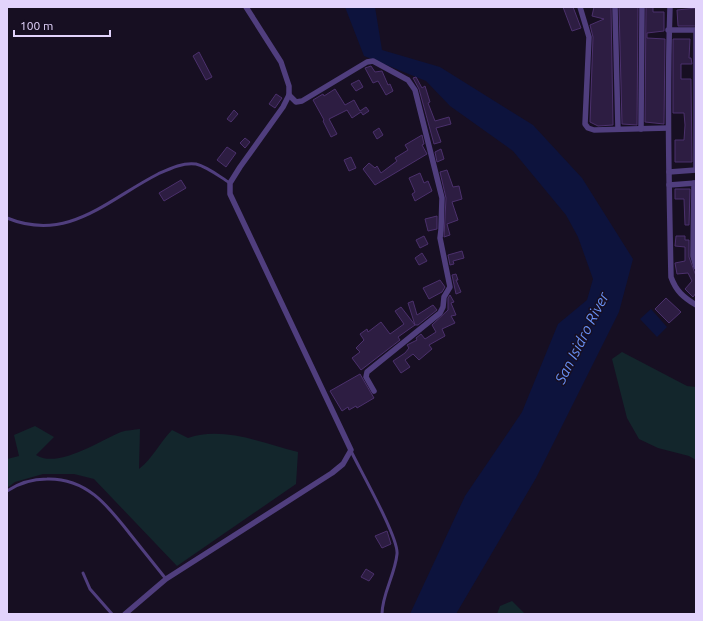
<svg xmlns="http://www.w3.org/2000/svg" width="703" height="621" viewBox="0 0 703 621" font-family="Ubuntu,sans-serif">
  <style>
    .green { fill: #13262c }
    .water { fill: #0d133d }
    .building { fill: #2d1d42; stroke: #4b306c }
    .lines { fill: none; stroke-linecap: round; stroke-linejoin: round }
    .lane { stroke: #503e7e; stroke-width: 3 }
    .street { stroke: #503e7e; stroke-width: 5.5 }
    .labels { text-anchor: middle; stroke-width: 3; stroke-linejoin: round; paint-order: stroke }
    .water-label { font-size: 15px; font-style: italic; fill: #6991f5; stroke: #170f22 }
  </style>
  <rect width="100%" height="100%" fill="#170f22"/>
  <g class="green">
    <polygon points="622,352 687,386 696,387 696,460 689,456 658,448 639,439 627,418 612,359"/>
    <path d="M35,426L54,437L36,455C58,469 99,441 121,432C127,430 134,430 140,429L139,469C154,457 159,443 172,430L188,438C223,426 263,443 298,452L296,484L177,566L94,479L74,474H43L15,482L7,488V459L19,456L14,435Z"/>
    <polygon points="512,601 525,614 497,614 500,606"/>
  </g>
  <g class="water">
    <polygon points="345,7 375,7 382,50 440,67 533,125 582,178 633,259 619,312 536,478 456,614 410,614 465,496 522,412 558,324 587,300 593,279 578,237 566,215 513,151 450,106 426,81 364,56"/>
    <polygon points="651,309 667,327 657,337 640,319"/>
  </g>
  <g class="building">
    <polygon points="563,7 573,7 581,28 572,31"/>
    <polygon points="594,7 611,7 613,125 598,126 590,122 593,37 590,25 604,19 592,16"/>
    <polygon points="619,7 638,7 637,125 622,124"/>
    <polygon points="646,7 653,7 653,12 664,12 664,31 647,33 647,38 665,39 664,124 645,122"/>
    <polygon points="696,8 696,26 678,26 677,10"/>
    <polygon points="673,39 690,39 689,58 691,58 692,64 681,64 681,79 691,79 692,162 675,162 675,140 684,140 685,125 684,113 673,113"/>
    <polygon points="199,52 212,77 206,80 193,56"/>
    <polygon points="371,66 375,72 382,71 388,85 390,84 393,91 386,95 378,81 373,83 365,68"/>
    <polygon points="416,77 422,88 425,86 430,102 428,103 435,121 449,117 451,124 436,128 441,142 434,144 419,89 413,78"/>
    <polygon points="359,80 363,87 356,91 351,84"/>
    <polygon points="335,89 345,105 354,100 360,111 366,107 369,111 363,115 361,112 352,118 347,110 329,119 337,134 331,137 323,121 324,120 313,100 323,94 324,96"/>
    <polygon points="276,94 282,98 275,108 269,104"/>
    <polygon points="234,110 238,114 231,122 227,119"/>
    <polygon points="379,128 383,135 377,139 373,132"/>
    <polygon points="422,135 424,144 422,145 427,154 375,185 363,169 369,163 375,168 377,166 381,173 397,161 395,158 408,150 405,145"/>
    <polygon points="245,138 250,142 245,148 240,143"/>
    <polygon points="227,147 236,153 226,167 217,160"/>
    <polygon points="441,149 444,159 437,162 435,152"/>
    <polygon points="351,157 356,168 349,171 344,160"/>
    <polygon points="447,170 453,187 459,186 462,199 452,202 458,220 447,224 450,235 444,237 446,198 440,172"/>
    <polygon points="420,173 424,183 428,181 432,191 415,201 412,194 415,192 409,178"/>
    <polygon points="181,180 186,188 164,201 159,193"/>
    <polygon points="675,189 690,189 689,225 685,225 684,199 675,199"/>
    <polygon points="437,216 437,229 428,231 425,219"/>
    <polygon points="424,236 428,244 420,248 416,240"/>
    <polygon points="676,236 685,236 685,240 689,240 689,257 696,276 696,293 693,297 685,289 692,281 688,273 677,274 675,263 685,261 685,247 675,246"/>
    <polygon points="462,251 464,258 453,261 454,264 450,265 448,255"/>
    <polygon points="422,253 427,261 419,265 415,258"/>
    <polygon points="456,274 458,280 456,280 461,292 456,294 452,275"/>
    <polygon points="440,280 445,287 442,292 429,299 423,288"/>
    <polygon points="450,295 454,302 451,303 456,315 451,316 455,323 442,329 445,336 429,345 432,349 419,360 413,354 405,360 410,367 401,373 393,361 405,353 409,348 407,345 417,340 416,338 421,334 425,339 436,332 432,325 448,310 448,298"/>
    <polygon points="666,298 681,312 669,323 655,309"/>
    <polygon points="413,301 417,315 433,305 437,310 418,325 415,325 408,303"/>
    <polygon points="401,307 415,325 398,337 400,340 361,370 352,358 360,352 356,348 364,340 360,334 367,329 368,332 381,322 390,334 404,324 395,311"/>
    <polygon points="360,374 374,398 357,408 356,406 349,410 348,407 342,411 330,391"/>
    <polygon points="387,531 391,544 382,548 375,536"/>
    <polygon points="366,569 374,574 369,581 361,577"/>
  </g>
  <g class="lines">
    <g class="lane">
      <path d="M7,218C68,243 107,200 158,174C169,169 183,162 196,164C208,167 220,177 230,183"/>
      <path d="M351,451C360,470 399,538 397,554C395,575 382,594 382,614"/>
      <path d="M7,491C19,483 33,479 47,479C87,478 108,506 130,534C142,549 154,564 166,579"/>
      <polyline points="83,573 90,589 112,614"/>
    </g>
    <g class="street">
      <polyline points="580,7 589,37 585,124 588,128 594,130 668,128"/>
      <polyline points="615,7 618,129"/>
      <path d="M670,7C667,97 669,187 671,277C676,291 683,297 696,305"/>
      <polyline points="668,30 696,30"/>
      <polyline points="696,30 696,170"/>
      <polyline points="289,95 296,102 302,101 367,62 373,61 408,80 415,90 442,198 441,230 440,238 450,287 444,297 443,307 440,313 367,372 366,377 374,391"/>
      <polyline points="641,129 642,7"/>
      <polyline points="669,172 696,170"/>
      <polyline points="694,183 693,256 696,267"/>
      <polyline points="669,185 696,183"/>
      <polyline points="125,614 166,579 332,473 343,464 351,450 230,194 230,183 240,167 283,107 289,95 289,86 281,62 246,7"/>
    </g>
  </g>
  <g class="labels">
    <g class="water-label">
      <text transform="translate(582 338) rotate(-63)" y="5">San Isidro River</text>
    </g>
  </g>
  <rect width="703" height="621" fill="none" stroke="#e2d3fc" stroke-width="16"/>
  <path d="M14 30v6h96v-6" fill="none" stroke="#e2d3fc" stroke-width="2"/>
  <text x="20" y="30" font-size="12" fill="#e2d3fc" stroke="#170f22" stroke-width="3" paint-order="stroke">100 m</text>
</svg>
